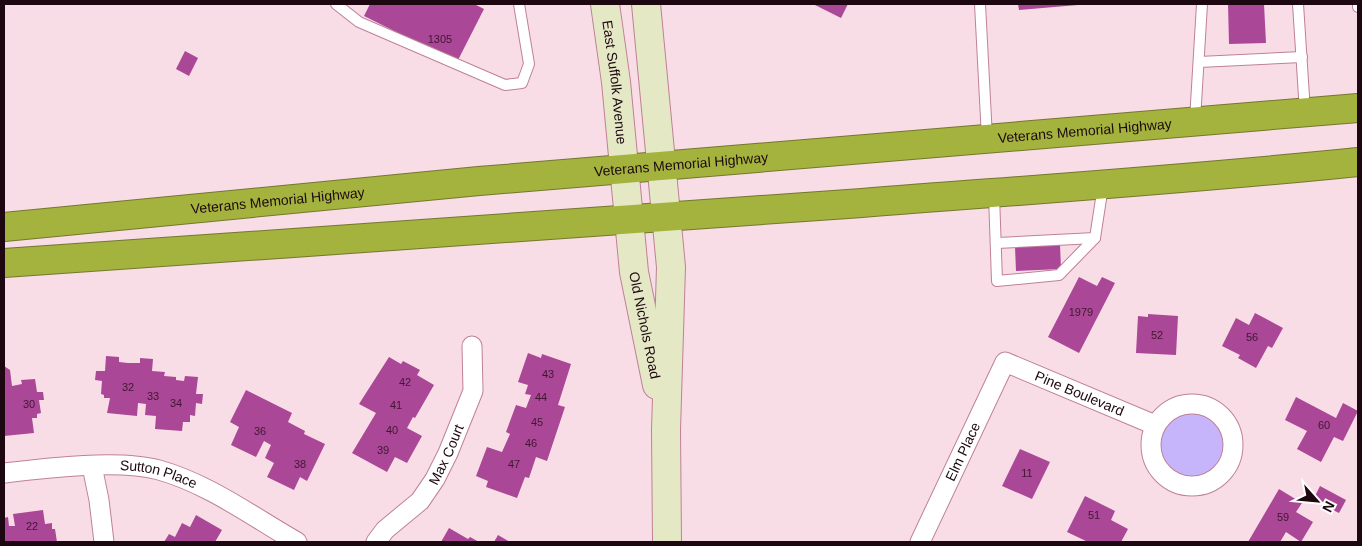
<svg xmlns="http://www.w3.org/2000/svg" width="1362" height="546" viewBox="0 0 1362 546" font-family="Arial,sans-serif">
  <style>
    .green { fill: #c7b5fb }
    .building { fill: #aa4796 }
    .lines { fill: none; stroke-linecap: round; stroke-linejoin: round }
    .lane-casing { stroke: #bf8198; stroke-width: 12 }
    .street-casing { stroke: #bf8198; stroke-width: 21 }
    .secondary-casing { stroke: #bf8198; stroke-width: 30 }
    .highway-casing { stroke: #75772e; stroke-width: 30 }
    .lane { stroke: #fff; stroke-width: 10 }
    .street { stroke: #fff; stroke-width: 19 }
    .secondary { stroke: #e4e8c5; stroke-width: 28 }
    .highway { stroke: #a4b33d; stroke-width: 28 }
    .labels { text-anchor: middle; stroke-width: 4; stroke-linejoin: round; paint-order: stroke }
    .number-label { font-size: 11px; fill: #401832 }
    .street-label { font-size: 14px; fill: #1d0811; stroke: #fff }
  </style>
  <rect width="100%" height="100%" fill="#f9dde6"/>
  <circle class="green" cx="1192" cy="445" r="33"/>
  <g class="building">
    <polygon points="370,4 474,4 484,9 457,62 364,16"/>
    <polygon points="813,4 848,4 841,18"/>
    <polygon points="1018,4 1077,4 1078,5 1019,10"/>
    <polygon points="1228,4 1264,4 1266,43 1229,44"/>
    <polygon points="185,51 198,58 189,76 176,69"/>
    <polygon points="1060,244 1061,269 1016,271 1015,247"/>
    <polygon points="1079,277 1097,286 1102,277 1115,283 1079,353 1048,337"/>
    <polygon points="1255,313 1283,328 1272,348 1268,346 1256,368 1238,358 1240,355 1222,346 1236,318 1249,325"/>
    <polygon points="1148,314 1178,316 1176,355 1136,353 1138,316 1148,317"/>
    <polygon points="528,353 541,358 542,354 571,364 558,405 565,407 547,461 536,457 529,478 525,477 517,498 486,487 488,481 476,476 487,447 502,452 510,434 506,432 516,405 526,408 531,395 525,394 528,385 518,382"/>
    <polygon points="106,356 119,357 119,362 128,363 140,363 140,358 153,359 152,371 165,372 164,376 176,377 176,380 184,381 185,376 198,377 196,394 203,394 202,404 196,403 195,416 190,415 190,422 183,422 182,431 155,429 156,416 145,415 146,404 138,403 137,416 107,413 110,398 104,398 104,395 101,394 102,381 95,380 96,371 105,371"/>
    <polygon points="389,357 401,364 403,361 420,370 417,375 434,385 415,418 413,417 407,428 422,436 407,463 395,457 387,472 352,453 376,413 359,404"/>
    <polygon points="4,366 10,370 12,386 22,384 21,380 35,379 37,392 43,392 44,400 39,400 41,413 37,414 37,418 32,418 34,433 4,436"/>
    <polygon points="246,390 292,413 288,422 305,431 304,434 325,444 307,481 300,477 294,490 267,477 274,463 265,458 271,445 264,441 256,457 231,445 239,427 230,422"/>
    <polygon points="1296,397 1336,418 1343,403 1358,411 1343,441 1334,437 1321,462 1297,449 1307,431 1285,420"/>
    <polygon points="1020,449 1050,462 1032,499 1002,486"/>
    <polygon points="1320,486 1346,500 1339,513 1313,500"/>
    <polygon points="1279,489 1302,503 1296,512 1313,522 1301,542 1286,532 1280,542 1248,542"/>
    <polygon points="1085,496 1115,511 1111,520 1128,529 1121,542 1088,542 1067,532"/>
    <polygon points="43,510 45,524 52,523 52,529 55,529 57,542 4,542 4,518 8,517 9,526 15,526 13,514"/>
    <polygon points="196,515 222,530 215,542 164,542 169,534 175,537 182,523 190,527"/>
    <polygon points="449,528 468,539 470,537 479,542 441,542"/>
    <polygon points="498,535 510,542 494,542"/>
  </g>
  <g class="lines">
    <g class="lane-casing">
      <g id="lane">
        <polyline points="336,4 359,22 505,85 522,83 529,64 519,4"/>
        <polyline points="980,4 987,138"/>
        <polyline points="1298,4 1305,112"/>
        <polyline points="1358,4 1358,7"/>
        <polyline points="1199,62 1302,57"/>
        <polyline points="1195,120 1202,4"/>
        <polyline points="994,195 997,281 1059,275 1095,238 1103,186"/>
        <polyline points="997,243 1095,238"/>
      </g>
    </g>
    <g class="street-casing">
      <g id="street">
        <circle cx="1192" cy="445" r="41"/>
        <polyline points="92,466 99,500 104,542"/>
        <path id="s1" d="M4,473C46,468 119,459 159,470C209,484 253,517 297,542"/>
        <path id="s2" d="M376,542L385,530L420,501L435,479L448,453L473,391L472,346"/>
        <path id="s3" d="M920,542L1005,362L1155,425"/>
      </g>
    </g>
    <g class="secondary-casing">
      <g id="secondary">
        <path id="s4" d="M605,4L616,82L634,272L657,385"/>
        <polyline points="646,4 671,267 666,430 667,542"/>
      </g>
    </g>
    <g class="highway-casing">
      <g id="highway">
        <path id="s5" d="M4,227L479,181L1358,108"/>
        <path d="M4,263C290,243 576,224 862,203C1027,190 1193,179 1358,162"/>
      </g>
    </g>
    <use href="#lane" class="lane"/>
    <use href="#street" class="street"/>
    <use href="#secondary" class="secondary"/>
    <use href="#highway" class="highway"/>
  </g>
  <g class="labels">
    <g class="number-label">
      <text x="440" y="43">1305</text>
      <text x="1081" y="316">1979</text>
      <text x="1157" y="339">52</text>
      <text x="1252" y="341">56</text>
      <text x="548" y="378">43</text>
      <text x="405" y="386">42</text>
      <text x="128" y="391">32</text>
      <text x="153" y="400">33</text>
      <text x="541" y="401">44</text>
      <text x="176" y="407">34</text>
      <text x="29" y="408">30</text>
      <text x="396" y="409">41</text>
      <text x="537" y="426">45</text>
      <text x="1324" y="429">60</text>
      <text x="392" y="434">40</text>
      <text x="260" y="435">36</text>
      <text x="531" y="447">46</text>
      <text x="383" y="454">39</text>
      <text x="300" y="468">38</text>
      <text x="514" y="468">47</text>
      <text x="1027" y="477">11</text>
      <text x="1094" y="519">51</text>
      <text x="1283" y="521">59</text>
      <text x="32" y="530">22</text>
    </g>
    <g class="street-label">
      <text dy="5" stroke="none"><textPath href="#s4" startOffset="79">East Suffolk Avenue</textPath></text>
      <text dy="5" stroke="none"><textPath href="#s5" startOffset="1085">Veterans Memorial Highway</textPath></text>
      <text dy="5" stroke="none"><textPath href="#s5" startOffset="680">Veterans Memorial Highway</textPath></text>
      <text dy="5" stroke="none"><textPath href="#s5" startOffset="275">Veterans Memorial Highway</textPath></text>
      <text dy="5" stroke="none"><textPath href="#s4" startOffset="324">Old Nichols Road</textPath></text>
      <text dy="5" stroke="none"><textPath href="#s3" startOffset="280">Pine Boulevard</textPath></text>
      <text dy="5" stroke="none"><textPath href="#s3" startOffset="100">Elm Place</textPath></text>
      <text dy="5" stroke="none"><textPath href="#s2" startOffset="114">Max Court</textPath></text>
      <text dy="5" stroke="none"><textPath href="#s1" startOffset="156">Sutton Place</textPath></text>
    </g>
  </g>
  <rect width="1362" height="546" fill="none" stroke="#1d0811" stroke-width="10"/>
  <g transform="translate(1317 501) rotate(117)" stroke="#ffffff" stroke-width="4" paint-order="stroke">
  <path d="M0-4L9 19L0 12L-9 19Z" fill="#1d0811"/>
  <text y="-8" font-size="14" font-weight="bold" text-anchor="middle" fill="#1d0811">N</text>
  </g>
</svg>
